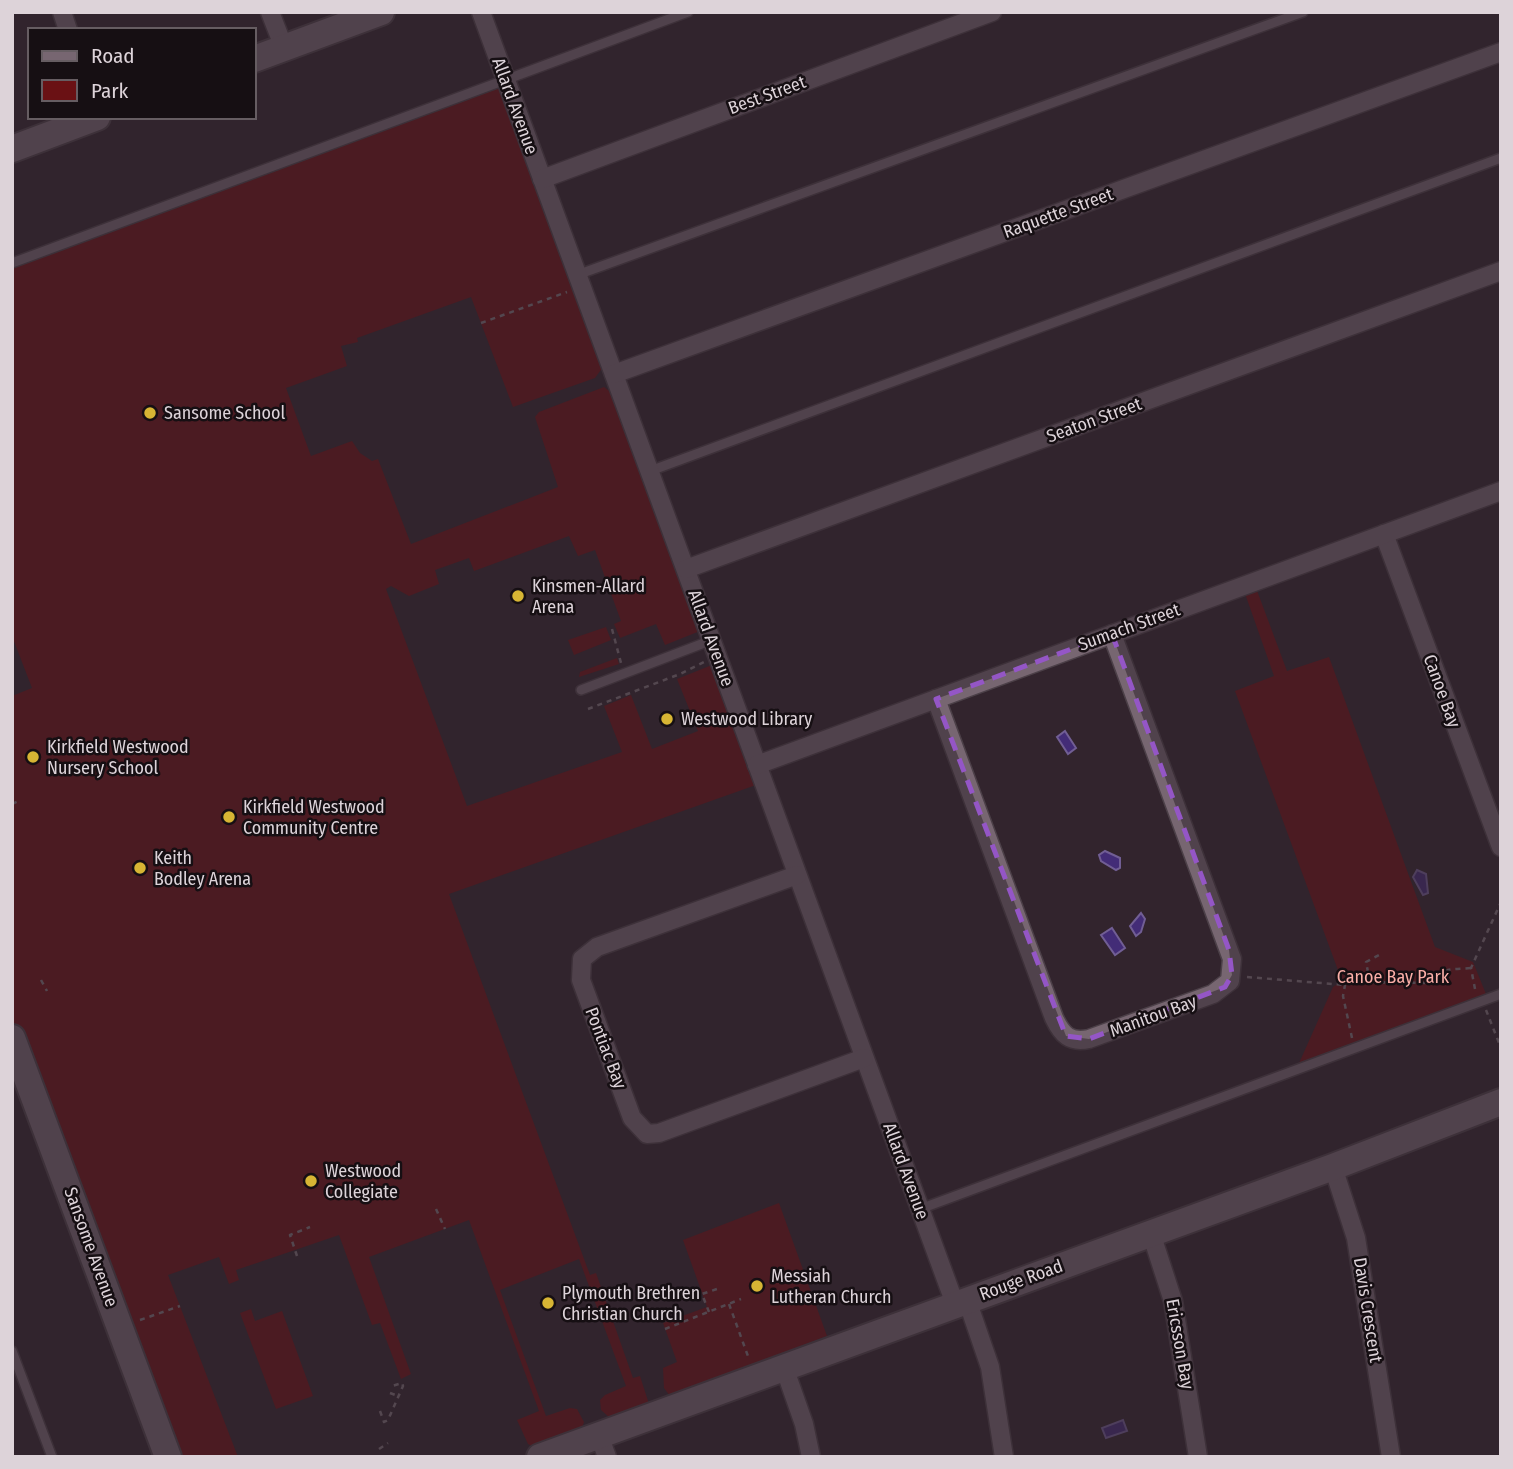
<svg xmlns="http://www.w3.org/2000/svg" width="1513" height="1469" viewBox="0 0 1513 1469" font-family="'Fira Sans Condensed',sans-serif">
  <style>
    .green { fill: #6a1114 }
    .water { fill: #432c77; stroke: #715e94; stroke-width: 2 }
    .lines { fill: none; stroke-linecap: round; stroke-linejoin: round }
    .lane-casing { stroke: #4c4048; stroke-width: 12 }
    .street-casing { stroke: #4c4048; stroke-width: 21 }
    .secondary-casing { stroke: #4c4048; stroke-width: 30 }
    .path { stroke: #7d7178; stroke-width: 2.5; stroke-dasharray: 5 5; stroke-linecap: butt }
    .lane { stroke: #776671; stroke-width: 9 }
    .street { stroke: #776671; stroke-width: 18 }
    .secondary { stroke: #776671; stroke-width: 26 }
    .marked { fill: none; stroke: #9456c6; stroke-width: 5; stroke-dasharray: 14 9; stroke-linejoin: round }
    .poi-dot { fill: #d7b534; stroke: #160f13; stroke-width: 2.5 }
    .labels { text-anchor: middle; stroke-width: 5; stroke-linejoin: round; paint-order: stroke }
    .street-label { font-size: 18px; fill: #ddd3d9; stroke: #160f13 }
    .poi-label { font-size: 18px; fill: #ddd3d9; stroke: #160f13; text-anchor: start }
    .park-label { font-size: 18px; fill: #fbaea7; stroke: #160f13 }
  </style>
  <rect width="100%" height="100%" fill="#32242d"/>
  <g class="green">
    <polygon points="500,86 603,367 595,378 513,407 471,297 357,338 358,342 341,346 347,366 286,388 311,456 352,441 360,453 372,461 378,459 411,544 558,487 535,417 539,412 604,387 612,393 700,631 665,645 656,624 620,638 614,624 621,621 595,550 578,556 569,536 474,571 469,558 435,570 439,584 409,596 391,586 386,589 467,806 622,752 604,706 631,695 652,749 698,731 677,679 712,665 756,785 449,894 590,1275 596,1273 633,1378 640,1376 649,1404 610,1418 601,1410 600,1400 605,1395 626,1386 579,1259 500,1290 546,1416 570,1408 577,1409 584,1422 582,1428 532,1446 528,1444 517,1420 539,1411 469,1220 369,1257 411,1374 401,1379 380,1323 372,1325 339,1235 236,1270 239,1280 229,1284 219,1257 168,1275 238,1457 181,1457 33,1058 12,1038 12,696 32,688 12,636 12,265"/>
    <polygon points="1253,580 1287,671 1329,657 1435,947 1473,962 1488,999 1296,1070 1333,987 1342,981 1235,691 1274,676 1242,585"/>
    <polygon points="606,627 611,640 574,655 568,640"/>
    <polygon points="617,658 619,664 579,677 580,672"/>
    <polygon points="779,1203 827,1336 670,1396 664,1388 663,1368 677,1362 663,1323 707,1307 683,1240"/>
    <polygon points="251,1309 255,1321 282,1311 313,1396 276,1409 240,1313"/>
  </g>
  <g class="water">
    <polygon points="1065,731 1076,748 1068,754 1057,737"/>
    <polygon points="1105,851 1120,858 1120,868 1116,870 1101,861 1099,855"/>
    <polygon points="1417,870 1426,874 1428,893 1423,895 1413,877"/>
    <polygon points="1141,913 1145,919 1141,932 1136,936 1130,926"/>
    <polygon points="1112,928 1125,948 1115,955 1101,935"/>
    <polygon points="1123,1420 1127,1431 1106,1438 1102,1428"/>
  </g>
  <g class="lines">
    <g class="lane-casing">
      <g id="lane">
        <polyline points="12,263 688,12"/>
        <polyline points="577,275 1303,12"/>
        <polyline points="650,471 1501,158"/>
        <polyline points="581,690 712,640"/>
        <polyline points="920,1209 1501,994"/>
        <polyline points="12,1351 52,1457"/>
      </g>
    </g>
    <g class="street-casing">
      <g id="street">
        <polyline points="62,12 68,30"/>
        <polyline points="270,12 284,48"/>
        <polyline points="481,12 955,1304"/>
        <polyline points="542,179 992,12"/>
        <polyline points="614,374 1501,52"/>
        <polyline points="1384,534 1501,847"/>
        <polyline points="686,569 1501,271"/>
        <path d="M936,699L1054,1018C1062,1035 1070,1043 1089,1039L1213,994L1230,981L1232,959L1112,634"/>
        <polyline points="757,765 1501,491"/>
        <polyline points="797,875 597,947 582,959 581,980 632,1118 647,1134 659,1133 864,1058"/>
        <polyline points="1333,1167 1356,1238 1391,1457"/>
        <polyline points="1151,1233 1173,1301 1198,1457"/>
        <polyline points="967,1300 990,1367 1004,1457"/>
        <polyline points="784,1367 804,1424 811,1457"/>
        <polyline points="599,1435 607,1457"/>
      </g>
    </g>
    <g class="secondary-casing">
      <g id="secondary">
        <polyline points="254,59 381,12"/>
        <polyline points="12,149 97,117"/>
        <polyline points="12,1038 168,1457"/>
        <polyline points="540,1457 1333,1167 1501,1102"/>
      </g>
    </g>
    <g class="path">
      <polyline points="481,323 567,292"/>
      <polyline points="612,629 621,663"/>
      <polyline points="588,709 680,674 704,662"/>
      <polyline points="58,741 63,746"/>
      <polyline points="12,757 13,757"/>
      <polyline points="12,804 21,800"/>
      <polyline points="1247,977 1345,985"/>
      <polyline points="41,980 47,991"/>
      <polyline points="1370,982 1366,962 1379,955"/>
      <polyline points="1475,989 1471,968 1501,902"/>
      <polyline points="1486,1010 1501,1048"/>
      <path d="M1352,1038L1343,996L1345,985L1358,982L1431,983C1443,966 1452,970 1471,968"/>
      <polyline points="436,1209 445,1229"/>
      <polyline points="297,1256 290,1235 310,1227"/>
      <polyline points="729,1304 749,1359"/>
      <polyline points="709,1312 702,1294 720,1288"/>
      <polyline points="140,1320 180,1306"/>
      <polyline points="665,1329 741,1299"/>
      <polyline points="390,1393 398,1396"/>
      <polyline points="380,1411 384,1422 388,1420 403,1386 402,1383 392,1386"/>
      <polyline points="379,1449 388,1443"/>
    </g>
    <use href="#lane" class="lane"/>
    <use href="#street" class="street"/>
    <use href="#secondary" class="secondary"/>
  </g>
  <path d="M0 0H1513V1469H0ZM1112,634L1229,950L1232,975L1225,987L1089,1039L1066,1036L936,699Z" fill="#32242d" fill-opacity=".55" fill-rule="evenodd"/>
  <path class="marked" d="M1112,634L1229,950L1232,975L1225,987L1089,1039L1066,1036L936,699Z"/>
  <g class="poi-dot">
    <circle cx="150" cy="413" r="7"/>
    <circle cx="518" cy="596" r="7"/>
    <circle cx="667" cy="719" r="7"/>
    <circle cx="33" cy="757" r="7"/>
    <circle cx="229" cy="817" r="7"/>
    <circle cx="140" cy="868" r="7"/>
    <circle cx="311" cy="1181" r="7"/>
    <circle cx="757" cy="1286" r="7"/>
    <circle cx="548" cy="1303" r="7"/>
  </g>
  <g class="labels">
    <g class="street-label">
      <text transform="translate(767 95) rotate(-20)" y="6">Best Street</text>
      <text transform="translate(515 106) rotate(70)" y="6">Allard Avenue</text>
      <text transform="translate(1058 213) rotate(-20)" y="6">Raquette Street</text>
      <text transform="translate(1094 420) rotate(-20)" y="6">Seaton Street</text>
      <text transform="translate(1129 627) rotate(-20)" y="6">Sumach Street</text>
      <text transform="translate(711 638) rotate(70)" y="6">Allard Avenue</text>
      <text transform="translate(1442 691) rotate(70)" y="6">Canoe Bay</text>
      <text transform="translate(1153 1016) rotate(-20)" y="6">Manitou Bay</text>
      <text transform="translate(606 1048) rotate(69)" y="6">Pontiac Bay</text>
      <text transform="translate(906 1171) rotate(70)" y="6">Allard Avenue</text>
      <text transform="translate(91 1247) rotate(70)" y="6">Sansome Avenue</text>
      <text transform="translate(1021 1280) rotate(-20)" y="6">Rouge Road</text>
      <text transform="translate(1368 1310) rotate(81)" y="6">Davis Crescent</text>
      <text transform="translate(1180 1344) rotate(80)" y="6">Ericsson Bay</text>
    </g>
    <g class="poi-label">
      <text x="164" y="419">Sansome School</text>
      <text x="532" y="592">Kinsmen-Allard<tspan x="532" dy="21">Arena</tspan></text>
      <text x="681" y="725">Westwood Library</text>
      <text x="47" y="753">Kirkfield Westwood<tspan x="47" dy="21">Nursery School</tspan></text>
      <text x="243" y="813">Kirkfield Westwood<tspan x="243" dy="21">Community Centre</tspan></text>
      <text x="154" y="864">Keith<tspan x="154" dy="21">Bodley Arena</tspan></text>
      <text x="325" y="1177">Westwood<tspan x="325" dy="21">Collegiate</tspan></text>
      <text x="771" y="1282">Messiah<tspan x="771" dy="21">Lutheran Church</tspan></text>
      <text x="562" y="1299">Plymouth Brethren<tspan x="562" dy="21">Christian Church</tspan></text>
    </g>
    <g class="park-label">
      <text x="1393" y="983">Canoe Bay Park</text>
    </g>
  </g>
  <rect width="1513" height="1469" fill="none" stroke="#ddd3d9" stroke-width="28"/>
  <rect x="28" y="28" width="228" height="91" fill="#160f13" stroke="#665d62" stroke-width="2"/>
  <rect x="42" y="51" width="35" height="10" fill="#776671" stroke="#665d62" stroke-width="2"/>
  <text x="91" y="63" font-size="21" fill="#ddd3d9">Road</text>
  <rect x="42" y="80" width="35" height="21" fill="#6a1114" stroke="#665d62" stroke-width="2"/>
  <text x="91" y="98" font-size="21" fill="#ddd3d9">Park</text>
</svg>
